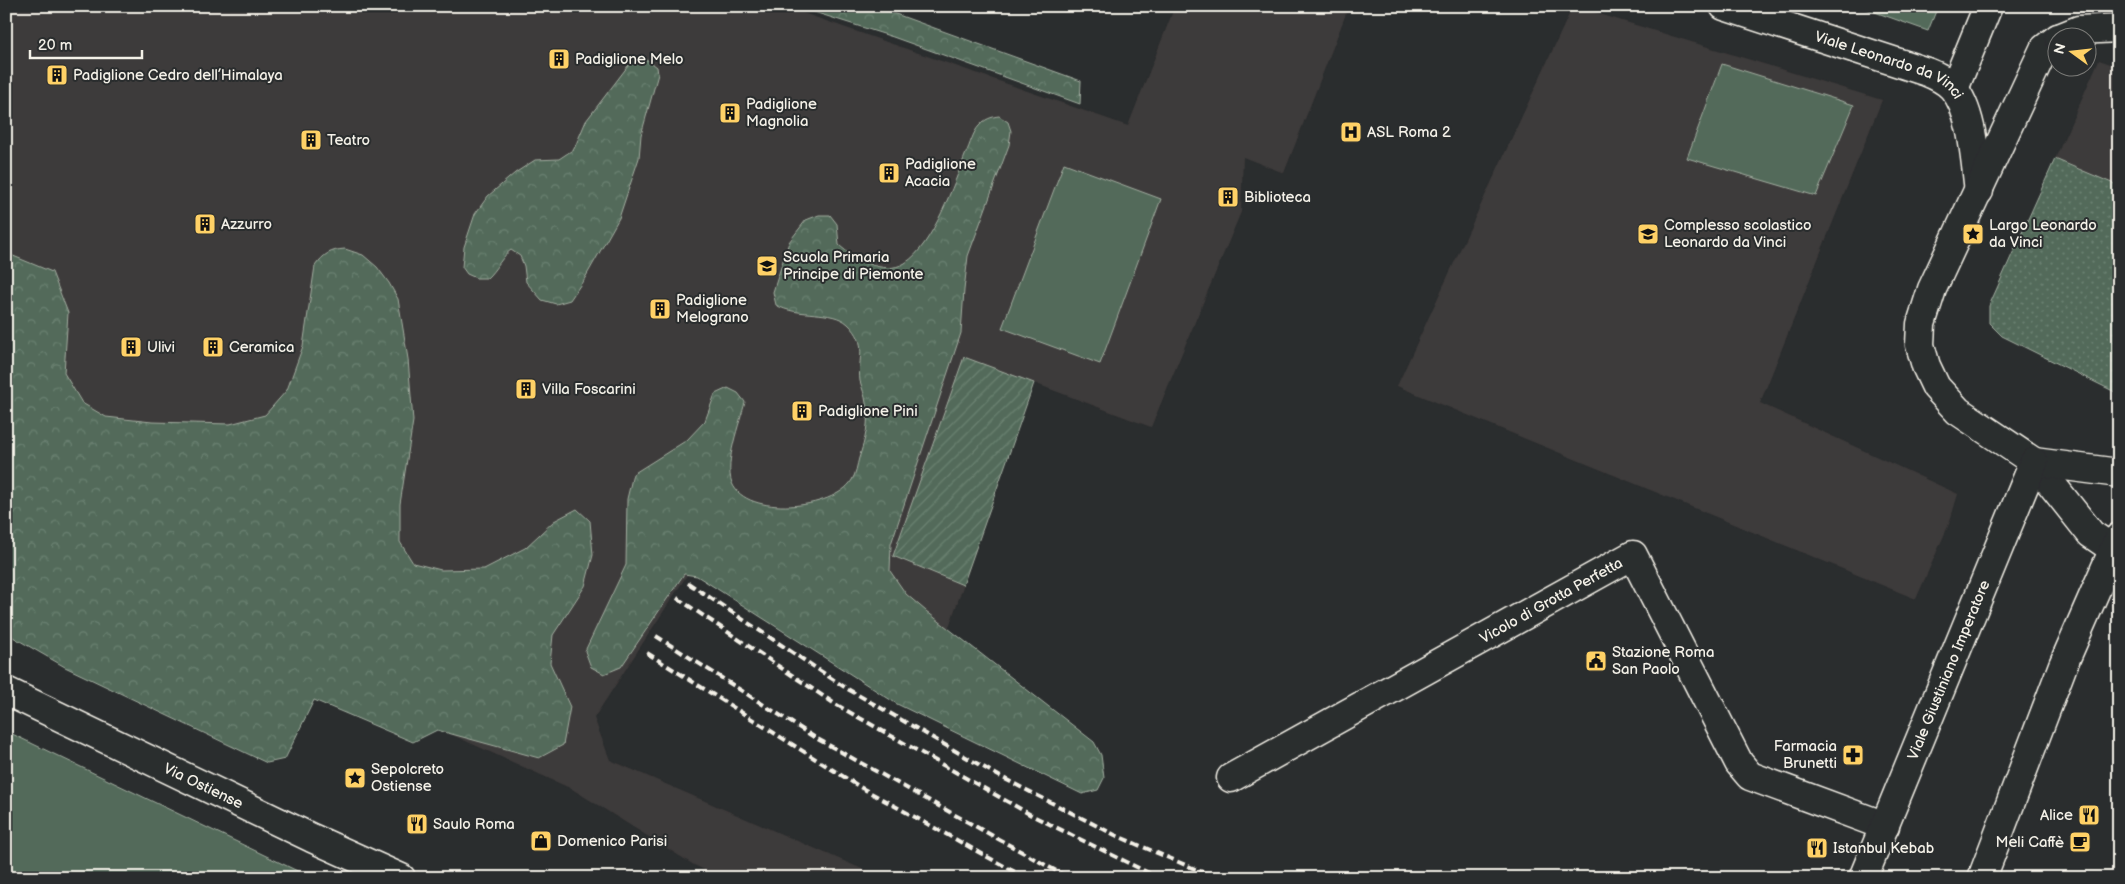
<svg xmlns="http://www.w3.org/2000/svg" width="2125" height="884" viewBox="0 0 2125 884" font-family="'Balsamiq Sans',sans-serif">
  <style>
    .built { fill: #3e3a3a }
    .grass { fill: url(#grass-dots); stroke: #a3aea1 }
    .forest { fill: url(#forest-crowns); stroke: #a3aea1 }
    .park { fill: #526b5a; stroke: #a3aea1 }
    .garden { fill: url(#garden-furrows); stroke: #a3aea1 }
    .lines { fill: none; stroke-linecap: round; stroke-linejoin: round }
    .minor-casing { stroke: #f4f1e8; stroke-width: 31 }
    .major-casing { stroke: #f4f1e8; stroke-width: 31 }
    .minor { stroke: #2a2d2e; stroke-width: 28 }
    .major { stroke: #2a2d2e; stroke-width: 28 }
    .rail { stroke: #f4f1e8; stroke-width: 4; stroke-dasharray: 8 4; stroke-linecap: butt }
    .labels { text-anchor: middle; stroke-width: 4; stroke-linejoin: round; paint-order: stroke }
    .poi-label { font-size: 15px; fill: #f4f1e8; stroke: #2a2d2e; text-anchor: start }
    .street-label { font-size: 15px; fill: #f4f1e8; stroke: #2a2d2e }
  </style>
  <defs>
    <pattern id="grass-dots" width="8" height="8" patternUnits="userSpaceOnUse" patternTransform="scale(1.25)"><rect width="8" height="8" fill="#526b5a"/><path d="M2 2h.1M6 6h.1" fill="none" stroke="#6c8172" stroke-width="1.8" stroke-linecap="round"/></pattern>
    <pattern id="forest-crowns" width="20" height="18" patternUnits="userSpaceOnUse" patternTransform="scale(1.25)"><rect width="20" height="18" fill="#526b5a"/><path d="M2 6a3 3 0 1 1 6 0M12 15a3 3 0 1 1 6 0" fill="none" stroke="#6c8172"/></pattern>
    <pattern id="garden-furrows" width="10" height="10" patternUnits="userSpaceOnUse" patternTransform="scale(1.25)"><rect width="10" height="10" fill="#526b5a"/><path d="M-1 1l2-2M0 10L10 0M9 11l2-2" fill="none" stroke="#6c8172"/></pattern>
  </defs>
  <rect width="100%" height="100%" fill="#2a2d2e"/>
  <filter id="ink" filterUnits="userSpaceOnUse"><feTurbulence type="fractalNoise" baseFrequency=".02" numOctaves="2"/><feDisplacementMap in="SourceGraphic" scale="10" xChannelSelector="R" yChannelSelector="G"/><feConvolveMatrix kernelMatrix="1 2 1 2 8 2 1 2 1" color-interpolation-filters="sRGB"/></filter>
  <g filter="url(#ink)">
    <g class="built">
      <polygon points="6,6 783,6 1128,126 1175,6 1349,6 1284,173 1243,157 1241,212 1151,427 1034,383 921,707 693,566 594,718 610,760 883,878 722,878 694,865 572,789 154,600 6,536"/>
      <polygon points="1573,6 1882,100 1760,403 1958,494 1949,524 1916,599 1397,386"/>
      <polygon points="2099,60 2119,67 2119,186 2055,159"/>
    </g>
    <polygon class="grass" points="2055,159 2119,186 2119,394 2002,336 1989,323 1989,306"/>
    <g class="forest">
      <polygon points="795,6 879,8 1081,81 1080,104 893,37"/>
      <path d="M636,60H648L657,67L658,74L641,135L639,158L619,218L585,278L570,300L556,304L542,300L526,282L524,266L520,256L511,250C504,254 495,271 487,278H476L467,274L462,267L464,247L475,214L488,196L515,173L535,160L559,159L574,149L586,121L628,66Z"/>
      <path d="M999,116L1008,122L1011,131L1009,145L968,256L964,290L961,333L891,544L890,571L906,594L926,611L1094,742L1101,755L1104,778L1098,790L1082,794L897,704L697,576L684,574L621,667L604,674L591,667L585,651L626,565L627,499L633,474L687,440L705,421L715,394L728,388L738,393L745,402C740,423 724,462 732,483C746,518 834,510 852,480C856,474 857,465 859,458C865,440 870,422 866,403C865,395 862,388 860,381C857,358 869,344 848,324C832,309 798,318 776,305L773,292L789,242L806,220L819,215H830L837,224L839,245C854,259 884,276 905,263C933,246 954,183 966,153C970,145 973,132 979,126C985,119 991,117 999,116Z"/>
      <path d="M345,249L363,255L377,267L389,283L398,299L408,359L413,421L400,504V542L413,563L441,570L484,569L525,548L554,521L577,509L590,521L593,555L585,586L553,635L550,663L570,707L563,745L539,758L437,730L413,742L314,700L285,759L267,763L65,667L6,633V253L52,272L68,313L64,373L82,403L106,417L152,422L230,424L265,415L287,390L303,346L315,266C324,254 330,250 345,249Z"/>
    </g>
    <g class="park">
      <polygon points="1858,6 1938,6 1928,31"/>
      <polygon points="1722,64 1854,105 1816,196 1687,158"/>
      <polygon points="1064,163 1161,199 1100,364 1002,328"/>
      <polygon points="6,731 312,878 6,878"/>
    </g>
    <polygon class="garden" points="964,357 1034,383 963,585 893,556"/>
    <g class="lines">
      <g class="minor-casing">
        <g id="minor">
          <path id="s1" d="M1724,6L1927,72C1937,76 1946,80 1953,88C1973,111 1975,161 1979,191"/>
          <polyline points="2058,38 2044,49 1932,289 1921,324 1920,345 1926,366 1936,387 1958,411 2034,462 2091,534 2119,553"/>
          <polyline points="2059,38 2079,30 2119,28"/>
          <polyline points="1954,89 1988,6"/>
          <polyline points="2034,462 2119,473"/>
          <path id="s2" d="M1231,778L1633,555L1739,763L1750,776L1885,826"/>
          <path id="s3" d="M1863,878L2034,462"/>
          <polyline points="1982,878 2063,665 2119,537"/>
        </g>
      </g>
      <g class="major-casing">
        <g id="major">
          <path id="s4" d="M6,691L312,838L401,878"/>
        </g>
      </g>
      <use href="#minor" class="minor"/>
      <use href="#major" class="major"/>
      <g class="rail">
        <polyline points="688,583 846,688 999,776 1115,835 1216,878"/>
        <polyline points="677,598 835,704 1033,816 1159,878"/>
        <polyline points="656,636 814,737 1069,878"/>
        <polyline points="647,653 860,787 1026,878"/>
      </g>
    </g>
  </g>
  <defs>
    <g id="building-square" transform="scale(1.125)"><rect x="-9" y="-9" width="18" height="18" rx="4" fill="#ffd166" stroke="#2a2d2e"/><path d="M-4-6H4V6H1V3H-1V6H-4ZM-2.5-4.3h1.7v1.8h-1.7ZM.8-4.3h1.7v1.8H.8ZM-2.5-1h1.7V.8h-1.7ZM.8-1h1.7V.8H.8Z" fill="#111"/></g>
    <g id="hospital-square" transform="scale(1.125)"><rect x="-9" y="-9" width="18" height="18" rx="4" fill="#ffd166" stroke="#2a2d2e"/><path d="M-5-5h3v3.5h4V-5h3V5h-3V1.5h-4V5h-3Z" fill="#111"/></g>
    <g id="school-square" transform="scale(1.125)"><rect x="-9" y="-9" width="18" height="18" rx="4" fill="#ffd166" stroke="#2a2d2e"/><path d="M0-5L7-2L0 1L-7-2ZM-4 1L0 2.5L4 1V4Q0 6-4 4Z" fill="#111"/></g>
    <g id="sight-square" transform="scale(1.125)"><rect x="-9" y="-9" width="18" height="18" rx="4" fill="#ffd166" stroke="#2a2d2e"/><path d="M0-6L1.8-2.2L6-1.7L2.9 1.2L3.7 5.4L0 3.3L-3.7 5.4L-2.9 1.2L-6-1.7L-1.8-2.2Z" fill="#111"/></g>
    <g id="civic-square" transform="scale(1.125)"><rect x="-9" y="-9" width="18" height="18" rx="4" fill="#ffd166" stroke="#2a2d2e"/><path d="M-.6-6.5H3V-4.5H.6V-3L4-1V1h2V6H-6V1h2V-1L-.6-3ZM-1.2 2.5V6h2.4V2.5Z" fill="#111"/></g>
    <g id="pharmacy-square" transform="scale(1.125)"><rect x="-9" y="-9" width="18" height="18" rx="4" fill="#ffd166" stroke="#2a2d2e"/><path d="M-2-6h4v4h4v4h-4v4h-4v-4h-4v-4h4Z" fill="#111"/></g>
    <g id="restaurant-square" transform="scale(1.125)"><rect x="-9" y="-9" width="18" height="18" rx="4" fill="#ffd166" stroke="#2a2d2e"/><path d="M-5-6h1v4h1v-4h1v4h1v-4h1v5L-1.5 .5V6h-2V.5L-5-1ZM5-6V6H3V1.5H1.5Q1.5-4 5-6Z" fill="#111"/></g>
    <g id="shop-square" transform="scale(1.125)"><rect x="-9" y="-9" width="18" height="18" rx="4" fill="#ffd166" stroke="#2a2d2e"/><path d="M-5-2.5h2.3a2.7 3.5 0 0 1 5.4 0H5L5.5 6h-11ZM-1.5-2.5h3a1.5 2.3 0 0 0-3 0Z" fill="#111"/></g>
    <g id="cafe-square" transform="scale(1.125)"><rect x="-9" y="-9" width="18" height="18" rx="4" fill="#ffd166" stroke="#2a2d2e"/><path d="M-5.5-4.5H6V0H3Q3 3.5 0 3.5H-2.5Q-5.5 3.5-5.5 0ZM3-3.2v2h1.7v-2ZM-6 4.5H4V6H-6Z" fill="#111"/></g>
  </defs>
  <g fill-rule="evenodd">
    <use href="#building-square" x="559" y="59"/>
    <use href="#building-square" x="57" y="75"/>
    <use href="#building-square" x="730" y="113"/>
    <use href="#hospital-square" x="1351" y="132"/>
    <use href="#building-square" x="311" y="140"/>
    <use href="#building-square" x="889" y="173"/>
    <use href="#building-square" x="1228" y="197"/>
    <use href="#building-square" x="205" y="224"/>
    <use href="#school-square" x="1648" y="234"/>
    <use href="#sight-square" x="1973" y="234"/>
    <use href="#school-square" x="767" y="266"/>
    <use href="#building-square" x="660" y="309"/>
    <use href="#building-square" x="131" y="347"/>
    <use href="#building-square" x="213" y="347"/>
    <use href="#building-square" x="526" y="389"/>
    <use href="#building-square" x="802" y="411"/>
    <use href="#civic-square" x="1596" y="661"/>
    <use href="#pharmacy-square" x="1853" y="755"/>
    <use href="#sight-square" x="355" y="778"/>
    <use href="#restaurant-square" x="2089" y="815"/>
    <use href="#restaurant-square" x="417" y="824"/>
    <use href="#shop-square" x="541" y="841"/>
    <use href="#cafe-square" x="2080" y="842"/>
    <use href="#restaurant-square" x="1817" y="848"/>
  </g>
  <g class="labels">
    <g class="poi-label">
      <text x="575" y="64">Padiglione Melo</text>
      <text x="73" y="80">Padiglione Cedro dell’Himalaya</text>
      <text x="746" y="109">Padiglione<tspan x="746" dy="17">Magnolia</tspan></text>
      <text x="1367" y="137">ASL Roma 2</text>
      <text x="327" y="145">Teatro</text>
      <text x="905" y="169">Padiglione<tspan x="905" dy="17">Acacia</tspan></text>
      <text x="1244" y="202">Biblioteca</text>
      <text x="221" y="229">Azzurro</text>
      <text x="1664" y="230">Complesso scolastico<tspan x="1664" dy="17">Leonardo da Vinci</tspan></text>
      <text x="1989" y="230">Largo Leonardo<tspan x="1989" dy="17">da Vinci</tspan></text>
      <text x="783" y="262">Scuola Primaria<tspan x="783" dy="17">Principe di Piemonte</tspan></text>
      <text x="676" y="305">Padiglione<tspan x="676" dy="17">Melograno</tspan></text>
      <text x="147" y="352">Ulivi</text>
      <text x="229" y="352">Ceramica</text>
      <text x="542" y="394">Villa Foscarini</text>
      <text x="818" y="416">Padiglione Pini</text>
      <text x="1612" y="657">Stazione Roma<tspan x="1612" dy="17">San Paolo</tspan></text>
      <text x="1837" y="751" text-anchor="end">Farmacia<tspan x="1837" dy="17">Brunetti</tspan></text>
      <text x="371" y="774">Sepolcreto<tspan x="371" dy="17">Ostiense</tspan></text>
      <text x="2073" y="820" text-anchor="end">Alice</text>
      <text x="433" y="829">Saulo Roma</text>
      <text x="557" y="846">Domenico Parisi</text>
      <text x="2064" y="847" text-anchor="end">Meli Caffè</text>
      <text x="1833" y="853">Istanbul Kebab</text>
    </g>
    <g class="street-label">
      <text dy="5" stroke="none"><textPath href="#s1" startOffset="176">Viale Leonardo da Vinci</textPath></text>
      <text dy="5" stroke="none"><textPath href="#s2" startOffset="366">Vicolo di Grotta Perfetta</textPath></text>
      <text dy="5" stroke="none"><textPath href="#s3" startOffset="225">Viale Giustiniano Imperatore</textPath></text>
      <text dy="5" stroke="none"><textPath href="#s4" startOffset="219">Via Ostiense</textPath></text>
    </g>
  </g>
  <rect width="2125" height="884" fill="none" stroke="#2a2d2e" stroke-width="25"/>
  <rect x="12" y="12" width="2100" height="859" fill="none" stroke="#f4f1e8" stroke-width="2" filter="url(#ink)"/>
  <g transform="translate(2072 52) rotate(285)"><circle r="24" fill="#2a2d2e" stroke="#7b7b78"/>
  <path d="M0-4L9 19L0 12L-9 19Z" fill="#ffd166"/>
  <text y="-8" font-size="14" font-weight="bold" text-anchor="middle" fill="#f4f1e8">N</text>
  </g>
  <path d="M30 50v8h112v-8" fill="none" stroke="#f4f1e8" stroke-width="2.5"/>
  <text x="38" y="50" font-size="15" fill="#f4f1e8" stroke="#2a2d2e" stroke-width="4" paint-order="stroke">20 m</text>
</svg>
